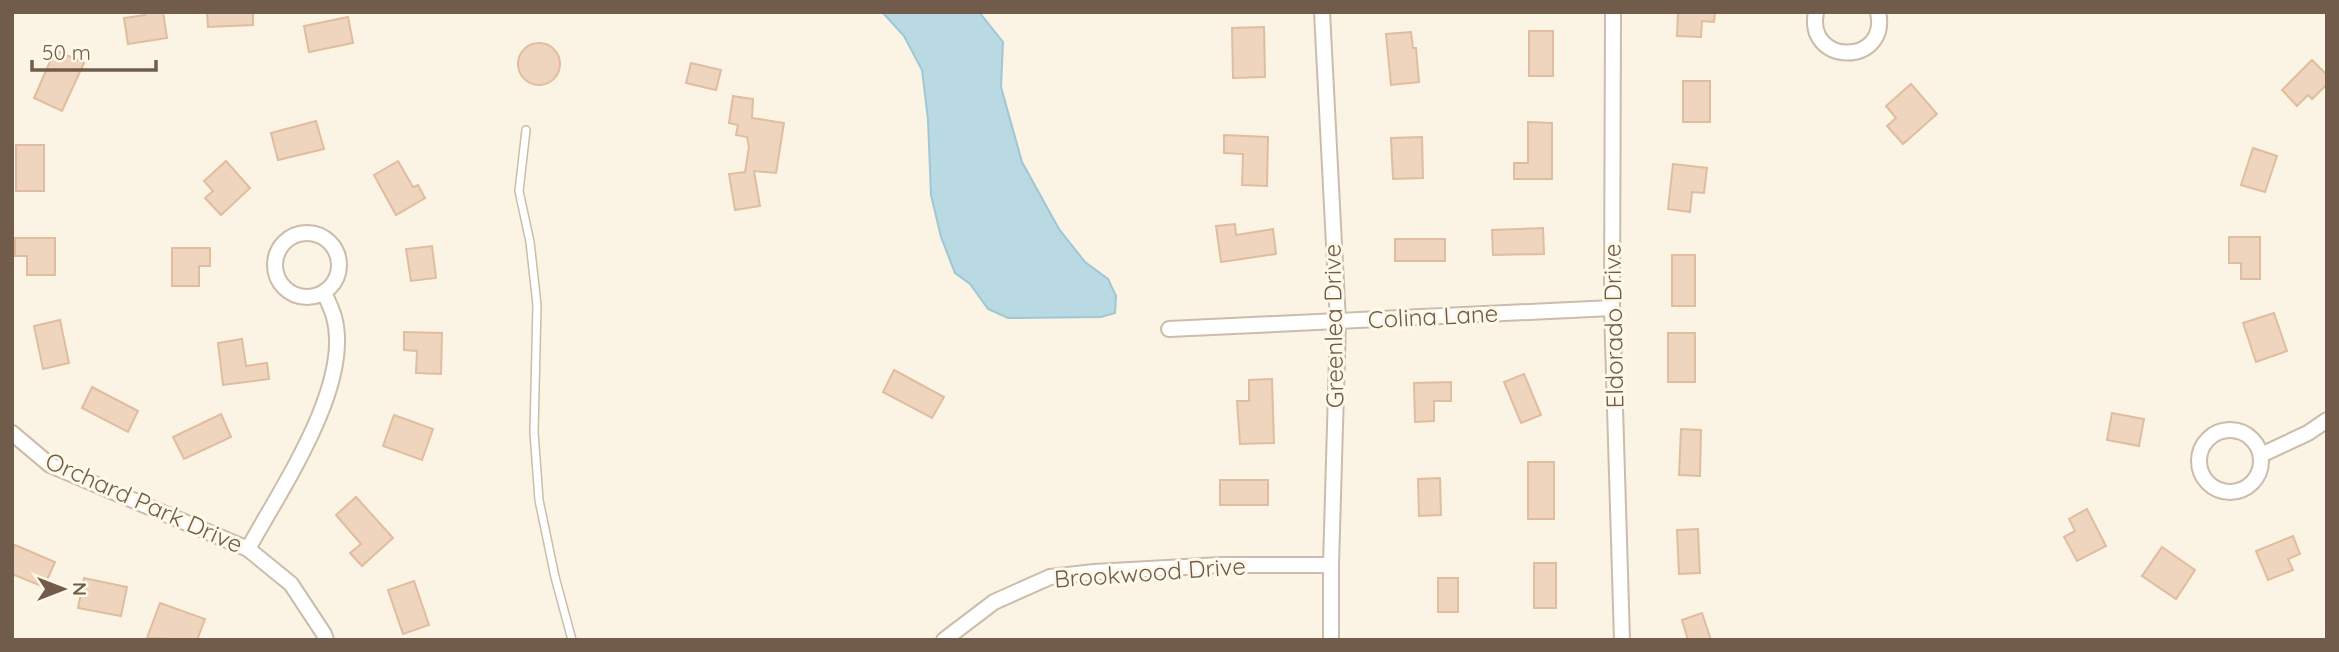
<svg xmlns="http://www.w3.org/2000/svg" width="2339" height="652" viewBox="0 0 2339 652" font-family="Quicksand,sans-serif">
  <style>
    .water { fill: #b9d9e3; stroke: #a0c7d4; stroke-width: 2 }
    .building { fill: #efd5bd; stroke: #e0bd9e; stroke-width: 2 }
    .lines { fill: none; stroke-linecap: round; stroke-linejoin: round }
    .service-casing { stroke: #cbbcab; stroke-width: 10 }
    .minor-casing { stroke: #cbbcab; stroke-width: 18 }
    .service { stroke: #fff; stroke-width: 7 }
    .minor { stroke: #fff; stroke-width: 14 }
    .labels { text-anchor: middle; stroke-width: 6; stroke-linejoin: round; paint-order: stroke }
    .street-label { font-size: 24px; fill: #715c4b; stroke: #fef8e9 }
  </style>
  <rect width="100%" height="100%" fill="#fbf4e4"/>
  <polygon class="water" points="882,12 979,12 1003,42 1001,87 1022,162 1059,229 1085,262 1108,279 1116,296 1115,313 1101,317 1008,318 988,309 970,284 955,273 941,237 931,195 928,120 922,70 904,36"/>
  <g class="building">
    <polygon points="144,12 163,12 167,38 128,44 124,18 145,15"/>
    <polygon points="207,12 253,12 253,25 208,27"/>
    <polygon points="1678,12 1715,12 1714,22 1702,21 1701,37 1677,36"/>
    <polygon points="348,17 353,43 309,52 304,26"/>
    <polygon points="1264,27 1265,77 1233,78 1232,28"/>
    <rect x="1529" y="31" width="24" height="45"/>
    <polygon points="1411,32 1413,48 1416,48 1419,82 1391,85 1386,34"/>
    <circle cx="539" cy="64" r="21"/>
    <polygon points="55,50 84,63 62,111 34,98"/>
    <polygon points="2312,60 2327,75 2327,84 2312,99 2308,95 2297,106 2282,90"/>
    <polygon points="691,63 721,70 716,90 686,83"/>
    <rect x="1683" y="81" width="27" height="41"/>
    <polygon points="1911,84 1937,114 1903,144 1887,126 1896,118 1886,106"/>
    <polygon points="733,96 753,99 752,118 784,123 776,173 754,171 760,206 735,210 729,174 745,172 749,147 747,137 736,135 738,125 729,123"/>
    <polygon points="316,121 324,149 278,160 271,133"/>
    <polygon points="1528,122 1552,123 1552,179 1514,179 1514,163 1528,163"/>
    <polygon points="1224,135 1268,137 1267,186 1242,185 1243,154 1224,153"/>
    <polygon points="1422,137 1423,178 1393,179 1391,138"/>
    <rect x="16" y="145" width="28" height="46"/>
    <polygon points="2253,148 2277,156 2265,192 2241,185"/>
    <polygon points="226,161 250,188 221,215 205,198 213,191 204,181"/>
    <polygon points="398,161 413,187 418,185 425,198 396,215 374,175"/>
    <polygon points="1673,164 1707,168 1704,193 1692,192 1690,212 1668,209"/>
    <polygon points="1235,224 1236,235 1273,229 1276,254 1221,262 1216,226"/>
    <polygon points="1543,228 1544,254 1493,255 1492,230"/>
    <polygon points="2229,237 2260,237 2260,279 2241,279 2241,263 2229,263"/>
    <polygon points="15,238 55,238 55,275 27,275 27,256 15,256"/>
    <rect x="1395" y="239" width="50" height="22"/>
    <polygon points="432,246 436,278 411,281 406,249"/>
    <polygon points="172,248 210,248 210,266 199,266 199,286 172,286"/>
    <rect x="1672" y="255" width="23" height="51"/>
    <polygon points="2274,313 2287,351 2256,362 2243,323"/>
    <polygon points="60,320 69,363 43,369 34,326"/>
    <polygon points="404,332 442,333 441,374 416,373 417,351 404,350"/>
    <rect x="1668" y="333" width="27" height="49"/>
    <polygon points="242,339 246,366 267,363 269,379 223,385 218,343"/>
    <polygon points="894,370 944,397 932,418 883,392"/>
    <polygon points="1524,374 1541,415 1521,423 1504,382"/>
    <polygon points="1272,379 1274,443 1240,444 1237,401 1249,401 1249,380"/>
    <polygon points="1451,382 1451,401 1434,401 1434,421 1415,422 1414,383"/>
    <polygon points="92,387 138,411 128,432 82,408"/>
    <polygon points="2112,413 2144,419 2139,446 2107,440"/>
    <polygon points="221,414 231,437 184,459 173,437"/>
    <polygon points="394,415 433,429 422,460 383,446"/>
    <polygon points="1681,429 1701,430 1700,476 1679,475"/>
    <rect x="1528" y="462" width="26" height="57"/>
    <polygon points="1440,478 1441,515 1419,516 1418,479"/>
    <rect x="1220" y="480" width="48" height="25"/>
    <polygon points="356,497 393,538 362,566 350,553 361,544 336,515"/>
    <polygon points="2087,509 2106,546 2077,561 2064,537 2075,531 2069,519"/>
    <polygon points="1698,529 1700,573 1679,574 1677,530"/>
    <polygon points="2293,536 2300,554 2288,559 2293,570 2268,580 2256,551"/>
    <polygon points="15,545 55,562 44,587 12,574 12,552"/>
    <polygon points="2162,547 2195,570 2176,599 2142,576"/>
    <rect x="1534" y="563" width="22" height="45"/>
    <polygon points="84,578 127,587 121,616 78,608"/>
    <rect x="1438" y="578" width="20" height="34"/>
    <polygon points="414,581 429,625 403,634 388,590"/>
    <polygon points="160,603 205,619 197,640 147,638"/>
    <polygon points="1702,613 1711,640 1688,640 1682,620"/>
  </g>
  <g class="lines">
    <g class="service-casing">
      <polyline id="service" points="526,130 519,191 530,242 537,305 534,432 539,500 555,577 572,640"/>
    </g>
    <g class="minor-casing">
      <g id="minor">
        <polyline points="1322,12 1338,322 1331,565 1331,640"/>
        <polyline points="1613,12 1612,308 1622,640"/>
        <path d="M1816,12C1805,66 1890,66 1878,12"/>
        <circle cx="307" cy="265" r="32"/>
        <polyline points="1169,329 1612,308"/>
        <circle cx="2230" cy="461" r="31"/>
        <polyline points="12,433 50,465 248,549 291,584 324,634 326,640"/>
        <polyline points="2261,455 2308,433 2327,420"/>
        <path d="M248,549C280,490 353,385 334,317C332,309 327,300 324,292"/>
        <polyline points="944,640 994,602 1050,577 1094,572 1221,565 1331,565"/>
      </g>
    </g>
    <use href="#service" class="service"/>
    <use href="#minor" class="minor"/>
  </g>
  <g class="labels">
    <g class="street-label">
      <text transform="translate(1433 317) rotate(-3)" y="8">Colina Lane</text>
      <text transform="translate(1334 326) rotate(-91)" y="8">Greenlea Drive</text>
      <text transform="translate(1614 326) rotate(-91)" y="8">Eldorado Drive</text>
      <text transform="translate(144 503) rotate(24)" y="8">Orchard Park Drive</text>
      <text transform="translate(1150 573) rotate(-4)" y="8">Brookwood Drive</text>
    </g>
  </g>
  <rect width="2339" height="652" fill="none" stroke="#715c4b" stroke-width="28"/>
  <g transform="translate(63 589) rotate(90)" stroke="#fef8e9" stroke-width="5" paint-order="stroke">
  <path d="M0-5L12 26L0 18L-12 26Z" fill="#715c4b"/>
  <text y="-10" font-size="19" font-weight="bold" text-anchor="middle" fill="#715c4b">N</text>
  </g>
  <path d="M32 60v10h124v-10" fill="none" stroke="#715c4b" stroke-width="3.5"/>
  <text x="42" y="60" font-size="21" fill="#715c4b" stroke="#fef8e9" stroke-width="5" paint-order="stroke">50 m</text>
</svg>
